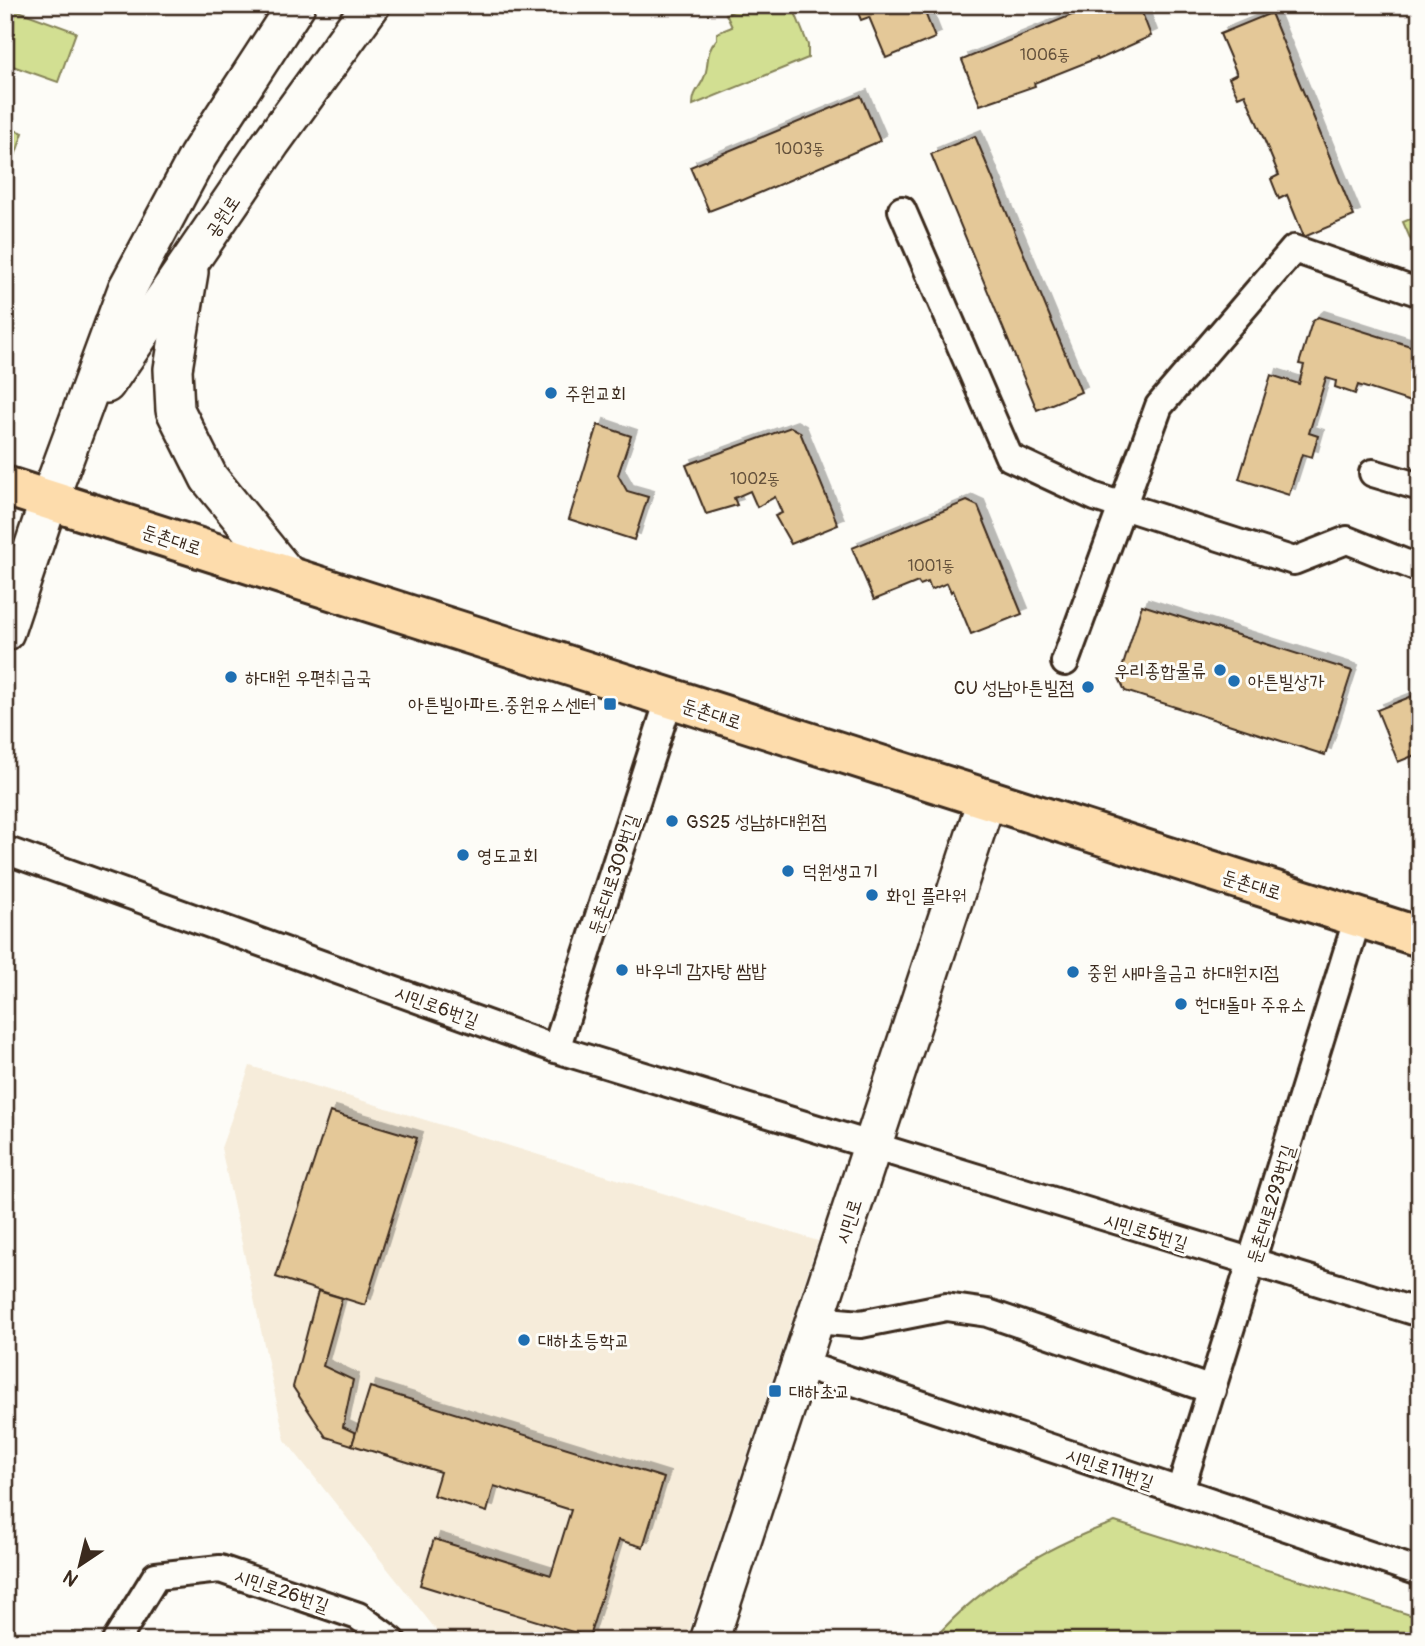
<svg xmlns="http://www.w3.org/2000/svg" width="1425" height="1646" viewBox="0 0 1425 1646" font-family="Pangolin,'Poor Story',sans-serif">
  <style>
    .built { fill: #f6ecda }
    .green { fill: #d2df92; stroke: #868458; stroke-width: 2 }
    .building { fill: #e4c898; stroke: #3b2a1e; stroke-width: 2; filter: url(#shadow) }
    .lines { fill: none; stroke-linecap: round; stroke-linejoin: round }
    .minor-casing { stroke: #3b2a1e; stroke-width: 32 }
    .secondary-casing { stroke: #3b2a1e; stroke-width: 42 }
    .primary-casing { stroke: #3b2a1e; stroke-width: 44 }
    .minor { stroke: #fdfcf7; stroke-width: 26 }
    .secondary { stroke: #fdfcf7; stroke-width: 37 }
    .primary { stroke: #fddcac; stroke-width: 38 }
    .poi-dot { fill: #1f6fb2; stroke: #fdfcf7; stroke-width: 2.5 }
    .labels { text-anchor: middle; stroke-width: 6; stroke-linejoin: round; paint-order: stroke }
    .number-label { font-size: 16px; fill: #65523c }
    .street-label { font-size: 19px; fill: #3b2a1e; stroke: #fdfcf7 }
    .poi-label { font-size: 19px; fill: #3b2a1e; stroke: #fdfcf7; text-anchor: start }
  </style>
  <defs>
    <filter id="shadow"><feDropShadow dx="6" dy="-6" stdDeviation="0" flood-color="#0004"/></filter>
  </defs>
  <rect width="100%" height="100%" fill="#fdfcf7"/>
  <filter id="ink" filterUnits="userSpaceOnUse"><feTurbulence type="fractalNoise" baseFrequency=".0143" numOctaves="2"/><feDisplacementMap in="SourceGraphic" scale="14" xChannelSelector="R" yChannelSelector="G"/><feConvolveMatrix kernelMatrix="1 2 1 2 8 2 1 2 1" color-interpolation-filters="sRGB"/></filter>
  <g filter="url(#ink)">
    <polygon class="built" points="250,1066 818,1241 686,1641 445,1641 285,1440 221,1148"/>
    <g class="green">
      <path d="M748,5H792L808,45V58L693,105C693,93 698,90 703,80C711,64 703,55 717,39V33L732,27L726,14Z"/>
      <polygon points="5,6 76,32 58,82 10,65 5,76"/>
      <polygon points="5,127 23,133 5,185"/>
      <polygon points="1420,215 1420,261 1403,222"/>
      <path d="M1115,1522L1420,1618V1641H932C982,1584 1044,1547 1115,1522Z"/>
    </g>
    <g class="building">
      <polygon points="855,5 922,5 935,38 886,58 869,17 861,20"/>
      <polygon points="1096,5 1139,5 1151,36 1098,60 1097,58 1034,83 1035,86 980,105 962,60"/>
      <polygon points="1271,13 1354,216 1304,237 1287,195 1279,199 1271,179 1279,175 1245,94 1238,97 1229,78 1237,74 1220,34"/>
      <polygon points="861,96 880,141 741,201 740,199 709,211 690,167"/>
      <polygon points="975,136 1081,392 1037,410 931,154"/>
      <polygon points="1318,317 1420,349 1420,405 1358,385 1355,394 1335,387 1336,381 1326,378 1309,433 1318,436 1312,457 1302,454 1289,495 1239,479 1271,375 1299,384 1304,365 1299,364 1312,322"/>
      <polygon points="598,425 631,436 618,475 627,491 648,497 634,540 569,519"/>
      <polygon points="791,427 800,432 838,525 791,544 775,516 782,513 775,497 757,507 750,491 734,498 737,505 706,514 686,465"/>
      <polygon points="967,501 978,506 1022,614 971,634 953,590 951,592 947,583 931,590 928,582 920,585 918,582 874,600 852,548"/>
      <polygon points="1142,605 1352,671 1325,755 1125,691 1119,678"/>
      <polygon points="1420,693 1420,753 1398,762 1377,710"/>
      <polygon points="330,1112 417,1138 365,1305 276,1277"/>
      <polygon points="318,1291 342,1298 323,1366 353,1380 343,1427 356,1433 352,1445 326,1437 293,1387"/>
      <polygon points="370,1387 664,1478 643,1547 619,1540 589,1637 420,1585 434,1539 551,1575 571,1510 494,1486 487,1512 433,1495 440,1472 352,1445"/>
    </g>
    <g class="lines">
      <g class="minor-casing">
        <g id="minor">
          <polyline points="902,210 1009,457 1095,497 1294,561 1347,540 1420,569"/>
          <polyline points="1373,473 1420,487"/>
          <polyline points="1065,662 1159,406 1294,249 1420,293"/>
          <polyline points="5,850 556,1049 1420,1313"/>
          <polyline points="556,1049 669,700"/>
          <polyline points="816,1320 861,1324 946,1307 988,1313 1212,1390"/>
          <polyline points="801,1364 1420,1572"/>
          <polyline points="1180,1491 1358,917"/>
          <polyline points="116,1641 156,1576 220,1569 358,1616 392,1641"/>
        </g>
      </g>
      <g class="secondary-casing">
        <g id="secondary">
          <polyline points="189,272 173,369 175,410 209,478 289,577"/>
          <polyline points="106,384 271,143 371,5"/>
          <polyline points="5,632 49,500 127,289 198,156 296,5"/>
          <polyline points="709,1641 986,801"/>
        </g>
      </g>
      <g class="primary-casing">
        <polyline id="primary" points="5,486 1420,937"/>
      </g>
      <use href="#minor" class="minor"/>
      <use href="#secondary" class="secondary"/>
      <use href="#primary" class="primary"/>
    </g>
  </g>
  <g class="poi-dot">
    <circle cx="551" cy="393" r="7"/>
    <circle cx="1220" cy="670" r="7"/>
    <circle cx="231" cy="677" r="7"/>
    <circle cx="1234" cy="681" r="7"/>
    <circle cx="1088" cy="687" r="7"/>
    <rect x="603" y="697" width="14" height="14" rx="3.5"/>
    <circle cx="672" cy="821" r="7"/>
    <circle cx="463" cy="855" r="7"/>
    <circle cx="788" cy="871" r="7"/>
    <circle cx="872" cy="895" r="7"/>
    <circle cx="622" cy="970" r="7"/>
    <circle cx="1073" cy="972" r="7"/>
    <circle cx="1181" cy="1004" r="7"/>
    <circle cx="524" cy="1340" r="7"/>
    <rect x="768" y="1384" width="14" height="14" rx="3.5"/>
  </g>
  <g class="labels">
    <g class="number-label">
      <text x="1045" y="60">1006동</text>
      <text x="800" y="154">1003동</text>
      <text x="755" y="484">1002동</text>
      <text x="931" y="571">1001동</text>
    </g>
    <g class="street-label">
      <text transform="translate(222 216) rotate(-56)" y="7">공원로</text>
      <text transform="translate(172 539) rotate(18)" y="7">둔촌대로</text>
      <text transform="translate(712 713) rotate(18)" y="7">둔촌대로</text>
      <text transform="translate(613 874) rotate(-72)" y="7">둔촌대로309번길</text>
      <text transform="translate(1252 884) rotate(17)" y="7">둔촌대로</text>
      <text transform="translate(437 1006) rotate(20)" y="7">시민로6번길</text>
      <text transform="translate(1270 1204) rotate(-73)" y="7">둔촌대로293번길</text>
      <text transform="translate(848 1221) rotate(-72)" y="7">시민로</text>
      <text transform="translate(1146 1231) rotate(17)" y="7">시민로5번길</text>
      <text transform="translate(1110 1468) rotate(19)" y="7">시민로11번길</text>
      <text transform="translate(282 1590) rotate(19)" y="7">시민로26번길</text>
    </g>
    <g class="poi-label">
      <text x="565" y="400">주원교회</text>
      <text x="1206" y="677" text-anchor="end">우리종합물류</text>
      <text x="245" y="684">하대원 우편취급국</text>
      <text x="1248" y="688">아튼빌상가</text>
      <text x="1074" y="694" text-anchor="end">CU 성남아튼빌점</text>
      <text x="596" y="711" text-anchor="end">아튼빌아파트.중원유스센터</text>
      <text x="686" y="828">GS25 성남하대원점</text>
      <text x="477" y="862">영도교회</text>
      <text x="802" y="878">덕원생고기</text>
      <text x="886" y="902">화인 플라워</text>
      <text x="636" y="977">바우네 감자탕 쌈밥</text>
      <text x="1087" y="979">중원 새마을금고 하대원지점</text>
      <text x="1195" y="1011">헌대돌마 주유소</text>
      <text x="538" y="1347">대하초등학교</text>
      <text x="789" y="1398">대하초교</text>
    </g>
  </g>
  <rect width="1425" height="1646" fill="none" stroke="#fdfcf7" stroke-width="28"/>
  <rect x="14" y="14" width="1397" height="1618" fill="none" stroke="#3b2a1e" stroke-width="2.5" filter="url(#ink)"/>
  <g transform="translate(80 1565) rotate(215)" stroke="#fdfcf7" stroke-width="5" paint-order="stroke">
  <path d="M0-5L12 26L0 18L-12 26Z" fill="#3b2a1e"/>
  <text y="-10" font-size="19" font-weight="bold" text-anchor="middle" fill="#3b2a1e">N</text>
  </g>
</svg>
